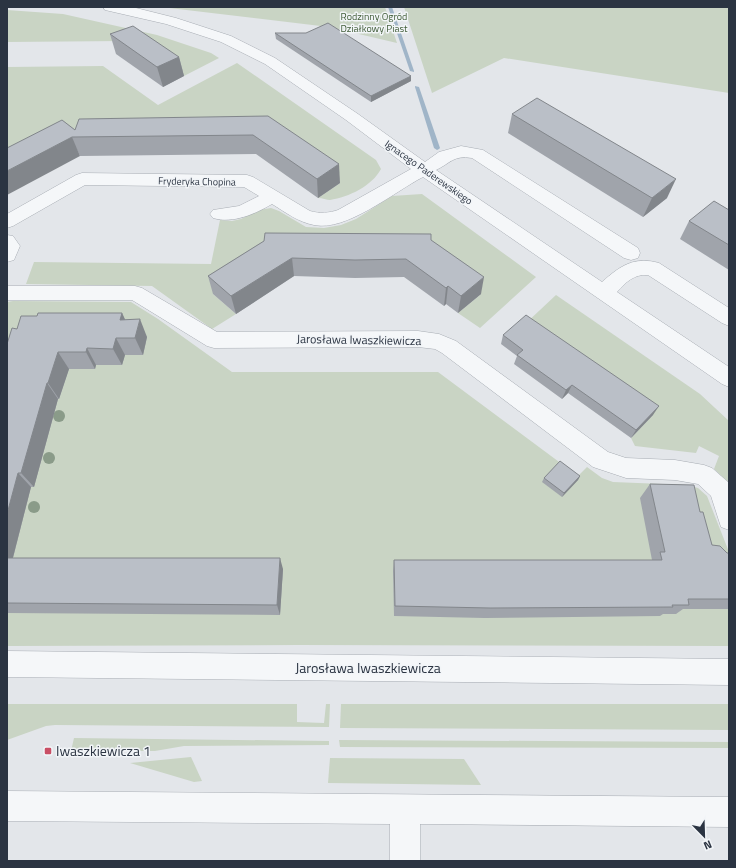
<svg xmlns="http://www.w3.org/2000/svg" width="736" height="868" viewBox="0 0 736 868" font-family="'Titillium Web',sans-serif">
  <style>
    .green { fill: #c9d4c4 }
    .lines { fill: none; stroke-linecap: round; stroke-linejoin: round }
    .stream { fill: #a0b5c8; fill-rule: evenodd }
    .minor-casing { stroke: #a8adb4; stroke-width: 1 }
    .minor { fill: #f5f7f9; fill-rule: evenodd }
    .tree { fill: #8a9b89 }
    .wall { fill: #a0a4ab }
    .shaded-wall { fill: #82868b }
    .building { fill: #babfc7; stroke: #82868b }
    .poi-dot { fill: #c94f65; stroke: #f2f5f8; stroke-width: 1.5 }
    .labels { text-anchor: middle; stroke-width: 3; stroke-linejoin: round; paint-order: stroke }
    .far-park-label { font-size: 10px; fill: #415d39; stroke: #f2f5f8 }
    .far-street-label { font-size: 10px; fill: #2b3442; stroke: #f2f5f8 }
    .street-label { font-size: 12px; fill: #2b3442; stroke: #f2f5f8 }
    .near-street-label { font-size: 14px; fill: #2b3442; stroke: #f2f5f8 }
    .near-poi-label { font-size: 14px; fill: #2b3442; stroke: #f2f5f8; text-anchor: start }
  </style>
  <rect width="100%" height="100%" fill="#e3e6ea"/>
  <g class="green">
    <polygon points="161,7 385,7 397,43 329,27"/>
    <polygon points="404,7 729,7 729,93 504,58 432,93"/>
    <polygon points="7,10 63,14 157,35 211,53 219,58 184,76 139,45 124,41 7,42"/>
    <path d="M237,63L376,160L381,169C372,186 349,197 330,200C327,200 322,198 318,198L340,183L279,142L87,138L7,173V67L103,66L158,105Z"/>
    <polygon points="422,194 536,277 480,328 458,313 480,295 461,280 268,251 213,294 236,314 212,329 152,286 26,284 34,262 211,264 220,220 232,221 241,219 259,210 271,208 279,211 306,227 324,228 341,225 356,219 392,196"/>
    <polygon points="556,295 700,394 729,421 729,483 714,469 719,456 699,446 696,453 635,446 631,438 653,415 524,325"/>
    <polygon points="13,301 131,302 158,319 232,372 438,372 578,476 587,467 602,478 613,482 687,485 698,488 707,496 729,552 729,646 298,645 7,646 7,302"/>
    <polygon points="7,704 297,704 297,722 324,723 326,704 330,704 329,727 55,725 46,726 7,740"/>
    <polygon points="341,704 729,704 729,730 340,728"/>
    <polygon points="74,738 329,741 329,745 184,746 155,751 71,751"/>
    <polygon points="339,740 729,742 729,748 340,747"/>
    <polygon points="191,757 202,781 194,782 130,763"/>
    <polygon points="330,758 464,759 481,785 328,783"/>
  </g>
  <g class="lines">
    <g class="stream">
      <polygon points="388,7 392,7 414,71 414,72 410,71"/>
      <polygon points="415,86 419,87 440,148 439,149 437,150 434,148 415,87"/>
    </g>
    <g class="minor-casing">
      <g id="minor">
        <path d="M103,7L136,8L176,18L231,36L275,58L358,114L425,162L439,152L461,146L483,150L638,248L640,253L638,258L631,260L624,258L472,158C453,155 451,163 436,170L602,282C620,266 634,256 659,263L729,308V326L722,323L648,275C634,274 626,282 617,292L729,367V387L722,384L423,177C394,192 346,232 314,225C298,222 285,212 272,204C255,214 233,224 213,218L210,214L213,210L239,206L259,196L244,187L85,185L13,226L7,228V214L76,175L82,173L247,175L253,177L310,211C320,214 329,213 338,210L411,169L346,120L265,64L221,42L166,24L105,10Z"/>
        <polygon points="7,235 13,236 20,246 14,260 7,262"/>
        <polygon points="7,286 135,286 142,288 217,332 418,331 439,334 456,341 608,452 626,458 675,460 704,465 712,468 729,483 729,530 721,527 711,496 698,484 675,480 626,478 593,467 442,353 435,349 418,347 214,348 207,346 132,300 7,300"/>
        <polygon points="7,651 729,659 729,685 7,677"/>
        <polygon points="7,791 729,797 729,827 420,824 420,861 390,861 390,824 7,821"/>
      </g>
    </g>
    <use href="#minor" class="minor"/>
  </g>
  <g class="tree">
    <circle cx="59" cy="416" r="6"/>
    <circle cx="49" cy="458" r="6"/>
    <circle cx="34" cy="507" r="6"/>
  </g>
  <g class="wall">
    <polygon points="275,33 411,76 411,81 371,102 276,39"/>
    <polygon points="110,34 179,57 184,76 163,87 116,54"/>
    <polygon points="512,114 667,198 643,217 508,133"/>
    <polygon points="268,116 340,183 318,198 256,154 80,156 62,120 75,130"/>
    <polygon points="729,210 729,270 680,239 689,221"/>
    <polygon points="431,240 481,294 458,313 446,304 444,306 404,277 355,278 294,276 236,314 213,294 208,276 264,241"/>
    <polygon points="122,313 125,320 147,337 143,355 125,355 122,365 96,365 95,369 69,369 59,399 58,399 34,487 31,487 13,558 283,569 280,615 7,613 7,344 17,329 37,316"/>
    <polygon points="503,335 653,415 631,438 568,393 562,399 514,364 517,356 501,344"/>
    <polygon points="580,476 578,480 562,497 542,482 544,478"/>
    <polygon points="650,484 700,512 712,545 727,553 729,553 729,609 683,609 676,614 663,614 660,616 485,618 394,616 393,571 394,560 652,560 640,498"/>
  </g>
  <g class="shaded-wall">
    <polygon points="179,57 184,76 163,87 157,67"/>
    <polygon points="411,76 411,81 371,102 371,96"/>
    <polygon points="72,137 80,156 7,195 7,171"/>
    <polygon points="339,164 340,183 318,198 317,179"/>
    <polygon points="676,179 667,198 643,217 652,198"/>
    <polygon points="292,258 294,276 236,314 231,296"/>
    <polygon points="484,277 481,294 458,313 461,296"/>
    <polygon points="448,286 446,304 444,306 446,288"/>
    <polygon points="122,313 130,330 120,320"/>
    <polygon points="140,319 147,337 143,355 135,338"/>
    <polygon points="116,338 125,355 122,365 113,349"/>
    <polygon points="87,348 96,365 95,369 86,352"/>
    <polygon points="58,352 69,369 59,399 48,383"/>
    <polygon points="47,383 58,399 34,487 21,473"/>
    <polygon points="572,385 568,393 562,399 566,390"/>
    <polygon points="659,406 653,415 631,438 636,430"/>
    <polygon points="18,473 31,487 10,569 7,567 7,514"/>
    <polygon points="580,476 578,480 562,497 564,493"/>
    <polygon points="280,558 283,569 280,615 277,605"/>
  </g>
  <g class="building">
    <polygon points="328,23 411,76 371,96 275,33 306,33"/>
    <polygon points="133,26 179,57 157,67 110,34"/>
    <polygon points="537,98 676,179 652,198 512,114"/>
    <polygon points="268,116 339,164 317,179 253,135 72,137 7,171 7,148 62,120 75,130 79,119"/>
    <polygon points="714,201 729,210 729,245 689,221"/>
    <polygon points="265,233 431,234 431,240 484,277 461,296 448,286 446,288 406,259 355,260 292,258 231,296 208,276 264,241"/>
    <polygon points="38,313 122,313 120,320 140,319 135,338 116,338 113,349 87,348 86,352 58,352 48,383 47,383 21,473 18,473 7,514 7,344 12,328 17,329 21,316 37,316"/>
    <polygon points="526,315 659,406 636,430 572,385 566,390 517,355 523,350 503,335"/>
    <polygon points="560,461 580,476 564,493 544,478"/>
    <polygon points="650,484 694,485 700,512 703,512 712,545 720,546 727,553 729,553 729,599 688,599 689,605 672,605 673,607 490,608 395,606 394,560 662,560 660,552 665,552"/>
    <polygon points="7,558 280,558 277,605 7,603"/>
  </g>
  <rect class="poi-dot" x="44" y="747" width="8" height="8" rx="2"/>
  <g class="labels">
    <g class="far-park-label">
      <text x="374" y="20">Rodzinny Ogród<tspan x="374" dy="12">Działkowy Piast</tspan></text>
    </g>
    <g class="far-street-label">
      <text transform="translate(429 172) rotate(35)" y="4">Ignacego Paderewskiego</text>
      <text transform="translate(197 181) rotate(1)" y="4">Fryderyka Chopina</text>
    </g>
    <g class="street-label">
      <text transform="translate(359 340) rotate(1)" y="4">Jarosława Iwaszkiewicza</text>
    </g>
    <g class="near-street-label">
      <text x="368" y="673">Jarosława Iwaszkiewicza</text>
    </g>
    <g class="near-poi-label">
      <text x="56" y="756">Iwaszkiewicza 1</text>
    </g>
  </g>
  <rect width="736" height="868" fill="none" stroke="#2b3442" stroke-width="16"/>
  <g transform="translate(704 836) rotate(157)" stroke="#f2f5f8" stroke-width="3" paint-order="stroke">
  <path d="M0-3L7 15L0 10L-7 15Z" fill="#2b3442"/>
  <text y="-6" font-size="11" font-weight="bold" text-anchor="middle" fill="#2b3442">N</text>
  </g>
</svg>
